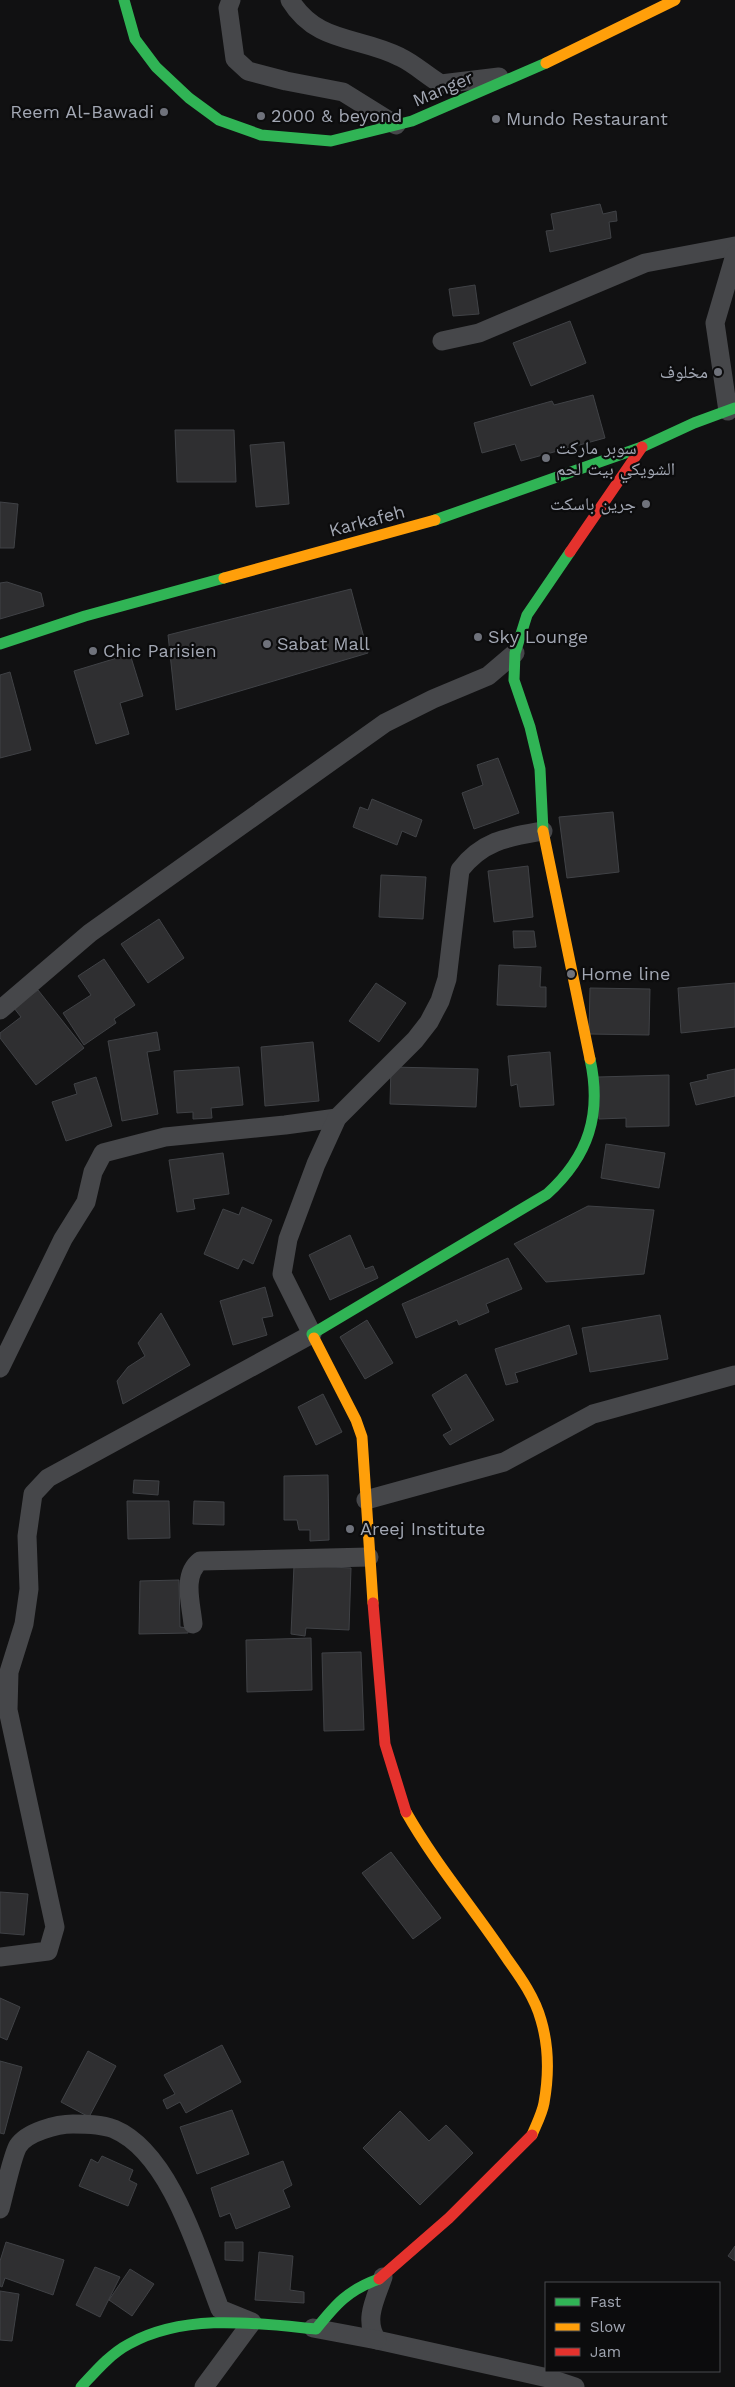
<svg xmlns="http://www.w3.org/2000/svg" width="735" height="2387" viewBox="0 0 735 2387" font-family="'Work Sans','Noto Naskh Arabic',sans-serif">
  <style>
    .building { fill: #2f2f31; stroke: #404246 }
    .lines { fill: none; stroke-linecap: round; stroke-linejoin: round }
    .street { stroke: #46474a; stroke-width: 19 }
    .fast { stroke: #30b455; stroke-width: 11 }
    .slow { stroke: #ff9f0a; stroke-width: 11 }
    .jam { stroke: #e5322d; stroke-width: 11 }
    .poi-dot { fill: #6f727b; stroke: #0c0c0d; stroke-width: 2 }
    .labels { text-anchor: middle; stroke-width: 4.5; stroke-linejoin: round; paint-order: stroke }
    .street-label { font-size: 18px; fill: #a2a7b3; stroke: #0c0c0d }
    .poi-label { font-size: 18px; fill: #a2a7b3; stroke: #0c0c0d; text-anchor: start }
  </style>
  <rect width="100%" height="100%" fill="#111112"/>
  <g class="building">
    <polygon points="600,204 603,214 616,211 617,221 609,222 611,238 550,252 546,231 554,230 551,214"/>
    <polygon points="475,285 479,314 453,316 449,289"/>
    <polygon points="570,321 586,363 531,386 513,343"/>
    <polygon points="593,395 605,438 521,461 515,444 482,453 474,423 552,401 554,405"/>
    <polygon points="175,430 234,430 236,482 177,482"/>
    <polygon points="284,442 289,504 256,507 250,445"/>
    <polygon points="0,502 18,504 14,548 0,548"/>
    <polygon points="7,582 41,593 44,606 0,619 0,583"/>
    <polygon points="351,589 368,653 176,710 168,635"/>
    <polygon points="130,654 143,696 120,703 129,734 96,744 74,671"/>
    <polygon points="10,672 31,750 0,758 0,675"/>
    <polygon points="498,758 519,813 474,829 462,793 483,785 477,765"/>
    <polygon points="372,799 422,820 416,837 402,831 397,845 353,827 360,807 368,810"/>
    <polygon points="613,812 619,872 567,878 559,817"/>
    <polygon points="528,866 533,917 494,922 488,871"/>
    <polygon points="381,875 426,877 423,919 379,917"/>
    <polygon points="159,919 184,958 148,983 121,944"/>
    <polygon points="513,931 534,931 536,947 514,948"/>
    <polygon points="104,959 135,1005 114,1019 116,1023 84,1045 63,1013 91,995 78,976"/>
    <polygon points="499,965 541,967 540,987 546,987 546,1007 497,1005"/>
    <polygon points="376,983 406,1003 379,1042 349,1021"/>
    <polygon points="735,983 735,1027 681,1033 678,988"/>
    <polygon points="590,988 650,989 649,1035 589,1034"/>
    <polygon points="38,990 84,1048 36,1085 0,1038 0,1033 21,1017 14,1008"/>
    <polygon points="157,1032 160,1050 147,1052 158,1114 122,1121 108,1041"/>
    <polygon points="313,1042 319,1101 265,1106 261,1047"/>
    <polygon points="550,1052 554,1105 520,1107 517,1084 511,1086 508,1056"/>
    <polygon points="239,1067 243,1105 211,1108 212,1118 193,1119 193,1112 177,1113 174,1071"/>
    <polygon points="391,1067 478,1069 476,1107 390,1104"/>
    <polygon points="735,1069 735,1096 696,1105 690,1083 708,1079 707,1075"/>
    <polygon points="669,1075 669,1126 626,1127 626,1118 599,1119 598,1077"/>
    <polygon points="96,1077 112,1126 66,1141 52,1102 77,1094 74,1084"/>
    <polygon points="606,1144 665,1153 659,1188 601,1178"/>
    <polygon points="223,1153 229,1194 193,1199 195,1209 177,1212 169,1160"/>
    <polygon points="588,1206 654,1210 644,1274 546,1282 514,1244"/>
    <polygon points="242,1207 272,1220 253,1264 243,1259 238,1269 204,1254 223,1209 239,1215"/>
    <polygon points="350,1235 365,1269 373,1266 378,1278 330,1300 309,1255"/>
    <polygon points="508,1258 522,1289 486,1304 489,1312 459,1325 457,1320 416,1338 402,1304"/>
    <polygon points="265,1287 273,1316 262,1318 267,1335 233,1345 220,1301"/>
    <polygon points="161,1313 190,1365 123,1404 117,1381 128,1367 145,1356 138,1343"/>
    <polygon points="660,1315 668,1359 590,1372 582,1328"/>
    <polygon points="367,1320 393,1363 365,1379 340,1337"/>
    <polygon points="569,1325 577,1354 515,1373 518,1382 506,1385 495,1349"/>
    <polygon points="466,1374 494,1420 450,1445 443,1435 452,1430 432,1395"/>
    <polygon points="323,1394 342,1432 316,1445 298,1407"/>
    <polygon points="328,1475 329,1540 310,1541 310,1530 299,1530 297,1520 284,1520 284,1476"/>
    <polygon points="134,1480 159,1481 158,1495 133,1493"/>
    <polygon points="127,1501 169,1501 170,1538 128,1539"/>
    <polygon points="194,1501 224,1502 224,1525 193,1524"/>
    <polygon points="294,1565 351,1568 349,1630 306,1628 305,1636 291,1634"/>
    <polygon points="179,1580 180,1627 189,1628 188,1633 139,1634 140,1581"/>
    <polygon points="311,1638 312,1690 247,1692 246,1640"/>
    <polygon points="361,1652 364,1730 324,1731 322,1653"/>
    <polygon points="391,1852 441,1918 413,1939 362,1873"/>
    <polygon points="0,1892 28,1894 24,1935 0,1933"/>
    <polygon points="0,1998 20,2007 7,2040 0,2037"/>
    <polygon points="222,2045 241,2082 186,2113 180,2102 167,2109 163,2100 175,2094 164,2075"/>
    <polygon points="88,2051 116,2066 89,2117 61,2102"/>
    <polygon points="0,2061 22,2067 4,2134 0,2133"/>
    <polygon points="232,2110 249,2154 197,2174 180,2127"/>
    <polygon points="400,2111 429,2141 446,2125 473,2153 420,2205 363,2148"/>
    <polygon points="102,2156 133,2170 129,2180 137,2184 128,2206 79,2186 91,2159 98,2163"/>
    <polygon points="283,2161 292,2185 283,2190 290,2207 236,2229 230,2213 220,2217 211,2188"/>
    <polygon points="6,2242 64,2260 53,2295 5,2278 2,2287 0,2286 0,2261"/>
    <polygon points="225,2242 243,2242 243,2261 225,2260"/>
    <polygon points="735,2246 735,2261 728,2256"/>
    <polygon points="259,2252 293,2256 290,2290 304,2292 304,2303 255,2300"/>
    <polygon points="95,2267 120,2277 100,2317 76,2305"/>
    <polygon points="130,2269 154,2284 132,2316 109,2300"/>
    <polygon points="0,2291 19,2294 12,2341 0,2340"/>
  </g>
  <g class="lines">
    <g class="street">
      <polyline points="231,0 228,8 235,59 248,71 286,81 343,92 396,125"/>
      <path d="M290,0C317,44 359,36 400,57C415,64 427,76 441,84L499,77"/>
      <polyline points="442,341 479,333 645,263 735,246"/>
      <polyline points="728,411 715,323 735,255"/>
      <polyline points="0,1010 90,933 385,723 433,699 488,676 515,653"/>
      <polyline points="0,1368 63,1239 86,1202 93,1172 103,1153 165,1137 285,1125 337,1118"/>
      <polyline points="366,1500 504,1462 593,1414 735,1375"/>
      <path d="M193,1624C191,1603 182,1575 200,1561L369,1557"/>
      <path d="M0,1957L48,1951L55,1927L8,1710L9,1672L24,1624L29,1589L27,1536L33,1494L48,1478L312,1334L282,1274L288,1239L316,1164L337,1118L415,1040L429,1022L440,1001L447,979L460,870C483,840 509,837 543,831"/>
      <path d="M0,2209C4,2195 12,2156 18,2146C27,2132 57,2124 73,2124C86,2124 101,2124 114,2129C171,2153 199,2255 220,2309L252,2322L204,2387"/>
      <path d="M383,2277C376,2298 363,2320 377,2340L548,2378L575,2387"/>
      <polyline points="313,2328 377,2340"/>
    </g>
    <g class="fast">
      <polyline points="124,0 135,39 156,67 189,98 219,120 261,135 331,141 412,121 546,63"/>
      <polyline points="435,520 642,447 694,423 735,408"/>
      <polyline points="0,644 85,616 224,578"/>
      <polyline points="543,831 540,769 530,727 514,680 515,653 527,615 570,552"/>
      <path d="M314,1338L312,1334L547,1194C589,1156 602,1114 590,1059"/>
      <path d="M81,2387C95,2372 110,2354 129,2344C185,2313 255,2323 316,2329C336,2304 348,2290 379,2279"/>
    </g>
    <g class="slow">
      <polyline points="546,63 675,0"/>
      <polyline points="224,578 435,520"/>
      <polyline points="543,831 590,1059"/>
      <polyline points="314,1338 356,1420 362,1437 373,1603"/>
      <path d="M406,1812C436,1865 475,1910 508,1960C521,1978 535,1998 541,2020C549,2047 549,2075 544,2103C542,2114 536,2125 532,2135"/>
    </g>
    <g class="jam">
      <polyline points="570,552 642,447"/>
      <polyline points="373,1603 385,1744 406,1812"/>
      <polyline points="379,2279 449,2218 532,2135"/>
    </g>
  </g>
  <g class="poi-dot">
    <circle cx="164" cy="112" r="5"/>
    <circle cx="261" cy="116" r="5"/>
    <circle cx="496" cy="119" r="5"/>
    <circle cx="718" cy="372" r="5"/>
    <circle cx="546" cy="458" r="5"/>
    <circle cx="646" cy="504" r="5"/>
    <circle cx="478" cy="637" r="5"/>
    <circle cx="267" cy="644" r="5"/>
    <circle cx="93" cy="651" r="5"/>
    <circle cx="571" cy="974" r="5"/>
    <circle cx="350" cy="1529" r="5"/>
  </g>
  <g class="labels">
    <g class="street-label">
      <text transform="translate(443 89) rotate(-23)" y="6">Manger</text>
      <text transform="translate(367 521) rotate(-15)" y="6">Karkafeh</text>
    </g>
    <g class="poi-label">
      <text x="154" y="118" text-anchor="end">Reem Al-Bawadi</text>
      <text x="271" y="122">2000 &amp; beyond</text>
      <text x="506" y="125">Mundo Restaurant</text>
      <text x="708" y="378" text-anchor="end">مخلوف</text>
      <text x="556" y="454">سوبر ماركت<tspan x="556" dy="21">الشويكي بيت لحم</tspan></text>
      <text x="636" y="510" text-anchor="end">جرين باسكت</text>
      <text x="488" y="643">Sky Lounge</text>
      <text x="277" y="650">Sabat Mall</text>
      <text x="103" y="657">Chic Parisien</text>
      <text x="581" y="980">Home line</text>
      <text x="360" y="1535">Areej Institute</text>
    </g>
  </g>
  <rect x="545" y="2282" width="175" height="90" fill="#0c0c0d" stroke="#484a4f"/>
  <rect x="555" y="2298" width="25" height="8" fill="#30b455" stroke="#484a4f"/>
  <text x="590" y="2307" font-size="15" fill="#a2a7b3">Fast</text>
  <rect x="555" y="2323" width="25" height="8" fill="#ff9f0a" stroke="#484a4f"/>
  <text x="590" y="2332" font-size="15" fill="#a2a7b3">Slow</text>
  <rect x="555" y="2348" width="25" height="8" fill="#e5322d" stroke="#484a4f"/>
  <text x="590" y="2357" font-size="15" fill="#a2a7b3">Jam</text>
</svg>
